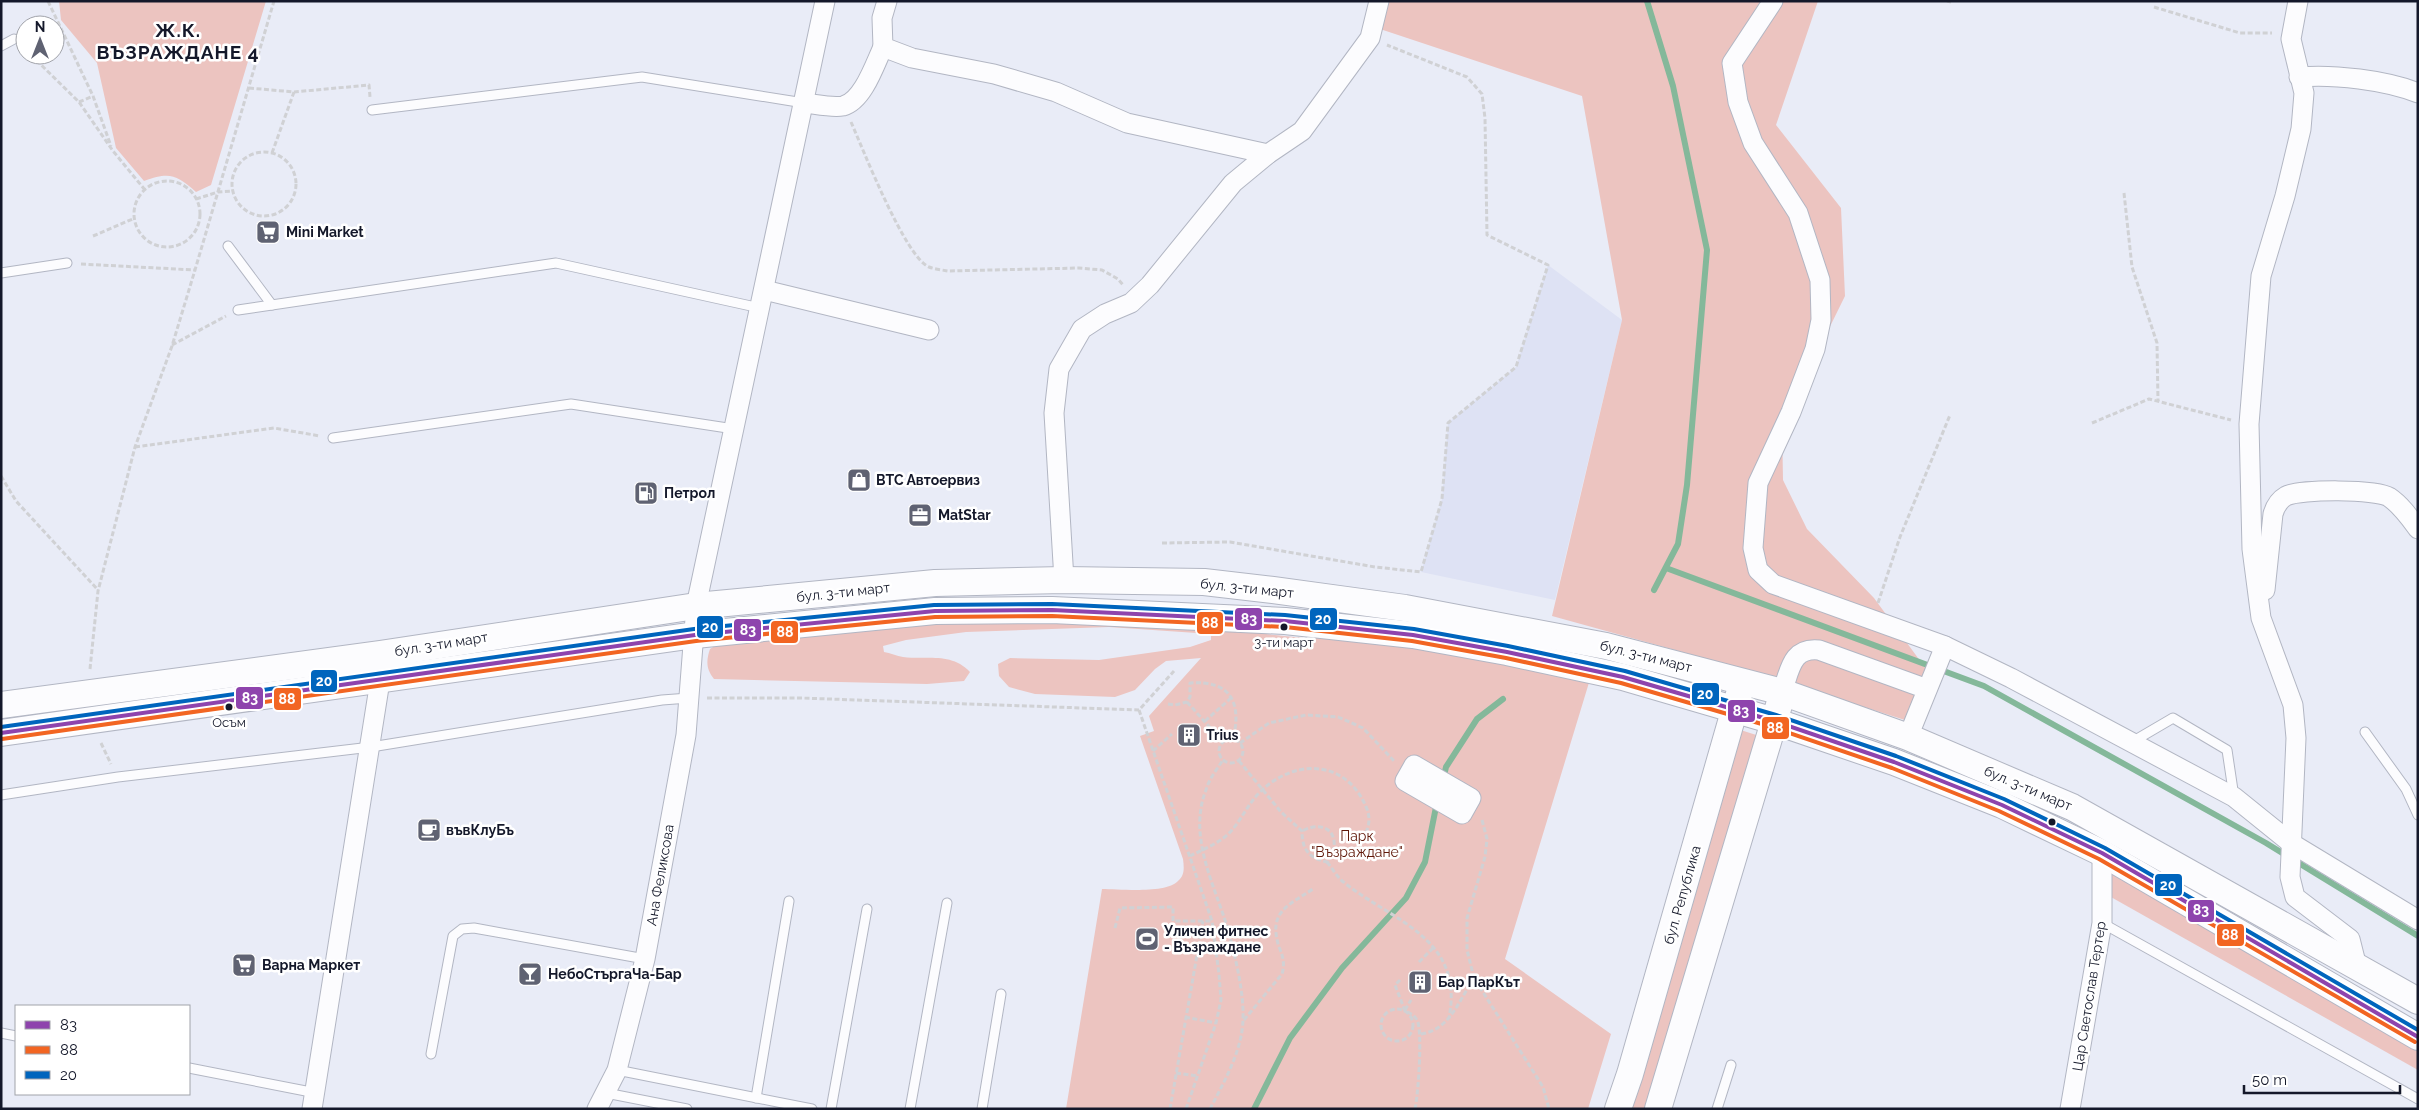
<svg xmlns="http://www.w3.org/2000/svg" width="2419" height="1110" viewBox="0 0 2419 1110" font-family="Raleway,sans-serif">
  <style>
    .built { fill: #dee2f4 }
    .green { fill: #ecc4c0 }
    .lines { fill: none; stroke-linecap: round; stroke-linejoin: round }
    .stream { stroke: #84b89a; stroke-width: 6 }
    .lane-casing { stroke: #b2b6c3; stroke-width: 11 }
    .street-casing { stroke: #b2b6c3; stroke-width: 21 }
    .secondary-casing { stroke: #b2b6c3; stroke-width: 28 }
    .path { stroke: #d0d1d4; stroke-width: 3; stroke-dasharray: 5 2.5; stroke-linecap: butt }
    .lane { stroke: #fcfcfe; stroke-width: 9 }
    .street { stroke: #fcfcfe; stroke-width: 19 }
    .secondary { stroke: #fcfcfe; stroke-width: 26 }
    .bus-1-casing { stroke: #fff; stroke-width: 8 }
    .bus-2-casing { stroke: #fff; stroke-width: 8 }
    .bus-3-casing { stroke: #fff; stroke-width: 8 }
    .bus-1 { stroke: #8e44ad; stroke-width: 4 }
    .bus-2 { stroke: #f26522; stroke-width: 4 }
    .bus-3 { stroke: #0065bd; stroke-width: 4 }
    .bus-dot { fill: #14182a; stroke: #fff; stroke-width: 2 }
    .labels { text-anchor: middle; stroke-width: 5; stroke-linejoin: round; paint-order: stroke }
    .bus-label { font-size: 13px; fill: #14182a; stroke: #fff }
    .poi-label { font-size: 14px; font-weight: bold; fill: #14182a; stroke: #fff; text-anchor: start }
    .street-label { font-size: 14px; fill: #14182a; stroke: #fff }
    .park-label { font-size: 14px; fill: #601809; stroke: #fff }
    .district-label { font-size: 19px; font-weight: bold; letter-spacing: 1px; fill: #14182a; stroke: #fff }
    .line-badge { stroke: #fff; stroke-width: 2 }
    .badge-label { font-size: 14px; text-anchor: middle; font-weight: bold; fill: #fff }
  </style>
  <rect width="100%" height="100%" fill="#e9ecf7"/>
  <polygon class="built" points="1548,265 1622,320 1555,600 1421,572 1442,499 1448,423 1516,367"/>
  <g class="green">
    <path d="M59,1H266L211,185L196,192C176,174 169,172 144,181L116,148L97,63L61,20Z"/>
    <polygon points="1382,1 1818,1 1776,125 1841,208 1845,296 1782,424 1783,480 1807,529 1874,598 1929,673 1908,721 1751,671 1552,616 1622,320 1582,96 1377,28"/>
    <path d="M951,620L1201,623L1266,634L1304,638L1366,637L1591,676L1505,959L1611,1034L1588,1109H1066L1102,889C1120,889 1166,894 1178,881C1185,875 1184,867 1183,859L1140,736L1154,731L1149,716L1201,658L1166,661L1155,669L1135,690L1115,697L1035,694L1009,687L999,676L998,664L1010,658L1099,660L1190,647L1211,640V634L1109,627L966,632L906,640L883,646L884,652C890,653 897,656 903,657C927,660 951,652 970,672L964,681L927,684L714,679C706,669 706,661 710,649L721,642Z"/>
    <polygon points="1731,727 1769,739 1656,1109 1632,1109 1630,1074"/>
    <polygon points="2102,853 2418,1037 2418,1070 2102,892"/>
  </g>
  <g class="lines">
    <g class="stream">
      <polyline points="1647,1 1673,86 1707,250 1687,485 1678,544 1654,590"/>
      <polyline points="1666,568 1984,686 2266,843 2418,936"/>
      <polyline points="1443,780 1446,767 1477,719 1503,699"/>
      <polyline points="1254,1109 1290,1038 1342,968 1406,898 1425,862 1437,802"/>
    </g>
    <g class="lane-casing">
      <g id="lane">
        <polyline points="1,46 14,39"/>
        <polyline points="372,110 642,77 804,103"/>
        <polyline points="228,246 272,305"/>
        <polyline points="1,273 67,263"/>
        <polyline points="238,310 556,263 760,308"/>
        <polyline points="333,438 571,404 734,429"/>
        <polyline points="2365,732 2406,789 2418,815"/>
        <polyline points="2132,742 2173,718 2227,750 2234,797"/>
        <polyline points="1,795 118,777 371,747 662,700 689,698"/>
        <polyline points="2102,923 2418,1099"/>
        <polyline points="1,1033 16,1036"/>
        <polyline points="431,1054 453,936 462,929 474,928 645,959"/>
        <polyline points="189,1068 316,1093"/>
        <polyline points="617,1070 812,1109"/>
        <polyline points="606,1093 687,1109"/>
        <polyline points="756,1098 789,901"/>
        <polyline points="831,1109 867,909"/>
        <polyline points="910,1109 947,903"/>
        <polyline points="982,1109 1001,994"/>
        <polyline points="1717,1109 1731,1065"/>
      </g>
    </g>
    <g class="street-casing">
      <g id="street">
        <polyline points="887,1 882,18 883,47 912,58 994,74 1056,92 1127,123 1268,154"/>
        <polyline points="1773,1 1732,63 1738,102 1753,143 1798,213 1820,280 1821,320 1815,349 1791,412 1758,483 1753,548 1758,570 1773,584 1945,646 2011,678 2234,797 2291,843 2418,920"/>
        <polyline points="2298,1 2291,39 2304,93 2301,129 2285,196 2261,276 2249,424 2252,549 2261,618 2293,705 2296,738 2290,877 2295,897 2350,939 2357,967"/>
        <path d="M2299,77C2333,74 2386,80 2418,93"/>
        <path d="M804,103C815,104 831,108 843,106C863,101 875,64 883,47"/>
        <polyline points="764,290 929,330"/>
        <polyline points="1064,580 1054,413 1059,369 1082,329 1105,314 1131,303 1150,285 1233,183 1268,154 1302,131 1370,38 1379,1"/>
        <path d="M2265,590L2273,514C2275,507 2279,500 2286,496C2301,489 2376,489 2389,497C2401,505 2410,518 2418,529"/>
        <path d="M1782,692C1790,671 1791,647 1819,650L1927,689"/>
        <polyline points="1908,737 1945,646"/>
        <polygon points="1414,765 1471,798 1462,814 1405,781"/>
        <polyline points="312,1109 380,681"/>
        <polyline points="597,1109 617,1070 645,959 686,735 696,606 825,1"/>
        <polyline points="2070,1109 2102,923 2102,853"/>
      </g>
    </g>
    <g class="secondary-casing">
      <g id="secondary">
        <polyline points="1,705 381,654 696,606 935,583 1064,580 1204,582 1273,590 1405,608 1606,646 1782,692 1908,737 2072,807 2418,1001"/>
        <polyline points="1,733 695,635 935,611 1052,610 1285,621 1413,635 1507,652 1623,677 1774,721 1894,762 2002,805 2102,853 2418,1037"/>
        <polyline points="1618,1109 1630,1074 1739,694"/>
        <polyline points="1658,1109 1779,705"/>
      </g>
    </g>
    <g class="path">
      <polyline points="48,1 93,96 111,146"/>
      <polyline points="1947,1 1951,2"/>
      <polyline points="2154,7 2240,33 2272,33"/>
      <polyline points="31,55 79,102 113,151 145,190"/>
      <polyline points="249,88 294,92 369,85 370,97"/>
      <polyline points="79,102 93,96"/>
      <path d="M851,122C863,149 905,257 929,267C934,269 942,270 948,271L1079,268L1102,270L1118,279L1123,285"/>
      <circle cx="264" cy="184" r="32"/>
      <polyline points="272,153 294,92"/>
      <circle cx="167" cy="214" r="33"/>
      <polyline points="2124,193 2132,267 2157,343 2158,401"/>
      <polyline points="196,199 218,192 233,191"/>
      <polyline points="93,236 135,218"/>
      <polyline points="81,264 195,270"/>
      <polyline points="172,345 226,316"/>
      <polyline points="2092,423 2149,399 2231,420"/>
      <polyline points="135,447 274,428 320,436"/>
      <polyline points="1,476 16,501 98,590"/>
      <polyline points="1162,543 1230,542 1375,567 1421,572 1442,499 1448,423 1516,367 1548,265 1487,235 1485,118 1482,94 1467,77 1387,45"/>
      <polyline points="1878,603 1900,537 1950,415"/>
      <polyline points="90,669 98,591 135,447 172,346 195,270 274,1"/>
      <polyline points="707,698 801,698 1139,710 1174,671"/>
      <polyline points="1187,702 1223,742"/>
      <path d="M1168,704L1175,705L1187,702L1190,697V683C1231,680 1242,703 1233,739"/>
      <polyline points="1139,710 1212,921 1219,974 1221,1000 1216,1023 1186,1109"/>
      <polyline points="1205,721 1231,698"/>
      <circle cx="1231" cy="751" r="12"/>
      <polyline points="101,743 111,764"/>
      <polyline points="1240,743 1269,723 1306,715 1338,717 1363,728 1394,761"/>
      <polyline points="1153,751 1172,734"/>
      <path d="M1239,761L1281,812L1302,831C1302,850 1309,858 1327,862C1344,840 1329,817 1302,831"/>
      <polyline points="1482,820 1487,839 1485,857 1467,918 1467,950 1474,978 1543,1087 1549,1109"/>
      <path d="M1190,856C1204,849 1222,842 1232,830C1243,817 1249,802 1262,790C1298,757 1348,761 1367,809C1372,822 1367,835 1357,843"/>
      <path d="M1327,862C1332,868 1336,875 1341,880C1390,921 1465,936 1449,1018"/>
      <polyline points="1115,928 1120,908 1173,907 1173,921 1212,921"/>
      <polyline points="1419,962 1434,947"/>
      <path d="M1400,980L1395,985L1405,1011C1410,1013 1414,1015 1417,1020C1423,1031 1418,1096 1415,1109"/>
      <circle cx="1397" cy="1025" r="16"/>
      <polyline points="1405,1010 1411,1000"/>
      <polyline points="1185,1017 1216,1023"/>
      <path d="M1244,1020L1282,974C1285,964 1283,956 1279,947C1268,912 1287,906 1313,889"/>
      <path d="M1421,1034C1450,1030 1459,1000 1474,978"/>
      <polyline points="1176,1073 1198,1076"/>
      <polyline points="1170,1109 1203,921"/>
      <path d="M1210,1109C1224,1082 1242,1051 1243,1020C1244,992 1236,961 1229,933C1216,887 1187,838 1206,790C1209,779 1217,769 1223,760"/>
    </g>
    <use href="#lane" class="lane"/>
    <use href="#street" class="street"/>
    <use href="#secondary" class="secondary"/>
    <g class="bus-1-casing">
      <polyline id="bus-1" points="1,733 695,635 935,611 1052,610 1285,621 1413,635 1507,652 1623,677 1774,721 1894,762 2002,805 2102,853 2418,1037"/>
    </g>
    <g class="bus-2-casing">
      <polyline id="bus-2" points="2,739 696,641 935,617 1052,616 1285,627 1412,641 1506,658 1621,683 1772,727 1892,768 1999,811 2099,859 2415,1042"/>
    </g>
    <g class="bus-3-casing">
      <polyline id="bus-3" points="1,727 694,629 934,605 1052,604 1285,615 1414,629 1508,646 1625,671 1776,715 1896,756 2004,799 2105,848 2418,1030"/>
    </g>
    <use href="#bus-1" class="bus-1"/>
    <use href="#bus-2" class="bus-2"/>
    <use href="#bus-3" class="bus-3"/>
  </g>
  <defs>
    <g id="supermarket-square" transform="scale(1.25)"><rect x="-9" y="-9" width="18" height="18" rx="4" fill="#5f6272" stroke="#fff"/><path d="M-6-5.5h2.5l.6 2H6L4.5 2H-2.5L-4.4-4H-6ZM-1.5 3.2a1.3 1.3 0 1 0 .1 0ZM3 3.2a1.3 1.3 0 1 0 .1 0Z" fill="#fff"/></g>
    <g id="shop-square" transform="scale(1.25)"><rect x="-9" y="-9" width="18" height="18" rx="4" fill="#5f6272" stroke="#fff"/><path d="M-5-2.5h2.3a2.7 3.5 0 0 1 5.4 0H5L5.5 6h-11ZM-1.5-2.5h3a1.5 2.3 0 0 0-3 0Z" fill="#fff"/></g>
    <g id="fuel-square" transform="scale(1.25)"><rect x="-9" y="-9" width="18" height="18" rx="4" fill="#5f6272" stroke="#fff"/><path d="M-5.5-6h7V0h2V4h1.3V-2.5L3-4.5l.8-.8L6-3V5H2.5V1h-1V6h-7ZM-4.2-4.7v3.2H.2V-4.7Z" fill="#fff"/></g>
    <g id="office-square" transform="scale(1.25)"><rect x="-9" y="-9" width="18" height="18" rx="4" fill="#5f6272" stroke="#fff"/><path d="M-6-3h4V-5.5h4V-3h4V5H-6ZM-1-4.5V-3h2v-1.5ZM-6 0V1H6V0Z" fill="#fff"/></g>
    <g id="building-square" transform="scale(1.25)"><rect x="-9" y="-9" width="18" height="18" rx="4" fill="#5f6272" stroke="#fff"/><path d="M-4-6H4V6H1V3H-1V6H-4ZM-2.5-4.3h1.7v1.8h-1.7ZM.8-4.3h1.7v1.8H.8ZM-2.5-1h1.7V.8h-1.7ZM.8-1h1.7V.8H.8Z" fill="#fff"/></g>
    <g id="cafe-square" transform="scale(1.25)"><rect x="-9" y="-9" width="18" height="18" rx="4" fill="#5f6272" stroke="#fff"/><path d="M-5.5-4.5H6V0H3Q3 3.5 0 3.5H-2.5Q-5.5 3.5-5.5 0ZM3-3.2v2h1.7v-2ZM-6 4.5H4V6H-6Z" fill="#fff"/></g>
    <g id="stadium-square" transform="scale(1.25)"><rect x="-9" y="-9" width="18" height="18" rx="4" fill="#5f6272" stroke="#fff"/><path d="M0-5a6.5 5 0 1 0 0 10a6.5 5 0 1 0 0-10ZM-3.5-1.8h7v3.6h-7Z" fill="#fff"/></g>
    <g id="bar-square" transform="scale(1.25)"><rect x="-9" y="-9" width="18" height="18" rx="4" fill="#5f6272" stroke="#fff"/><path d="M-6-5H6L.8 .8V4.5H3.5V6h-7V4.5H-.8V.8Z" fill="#fff"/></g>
  </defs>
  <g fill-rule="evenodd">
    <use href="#supermarket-square" x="268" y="232"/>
    <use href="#shop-square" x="859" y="480"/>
    <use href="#fuel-square" x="646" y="493"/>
    <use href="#office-square" x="920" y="515"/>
    <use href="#building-square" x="1189" y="735"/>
    <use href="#cafe-square" x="429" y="830"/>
    <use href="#stadium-square" x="1147" y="939"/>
    <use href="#supermarket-square" x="244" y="965"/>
    <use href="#bar-square" x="530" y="974"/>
    <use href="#building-square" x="1420" y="982"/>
  </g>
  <g class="bus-dot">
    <circle cx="1284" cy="627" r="4.5"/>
    <circle cx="229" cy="707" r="4.5"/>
    <circle cx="2052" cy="822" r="4.5"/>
  </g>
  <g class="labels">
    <g class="bus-label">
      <text x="1284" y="647">3-ти март</text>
      <text x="229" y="727">Осъм</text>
    </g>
    <g class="poi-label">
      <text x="286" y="237">Mini Market</text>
      <text x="876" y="485">ВТС Автоервиз</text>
      <text x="664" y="498">Петрол</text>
      <text x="938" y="520">MatStar</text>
      <text x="1206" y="740">Trius</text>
      <text x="446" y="835">въвКлуБъ</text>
      <text x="1164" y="936">Уличен фитнес<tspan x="1164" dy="16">- Възраждане</tspan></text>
      <text x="262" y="970">Варна Маркет</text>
      <text x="548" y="979">НебоСтъргаЧа-Бар</text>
      <text x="1438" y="987">Бар ПарКът</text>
    </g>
    <g class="street-label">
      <text transform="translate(1247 588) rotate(6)" y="5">бул. 3-ти март</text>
      <text transform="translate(843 592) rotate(-6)" y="5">бул. 3-ти март</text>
      <text transform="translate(441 644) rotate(-9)" y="5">бул. 3-ти март</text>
      <text transform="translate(1646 656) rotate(14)" y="5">бул. 3-ти март</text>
      <text transform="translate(2028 788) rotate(23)" y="5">бул. 3-ти март</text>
      <text transform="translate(660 875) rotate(-80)" y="5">Ана Феликсова</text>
      <text transform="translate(1682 895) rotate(-74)" y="5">бул. Република</text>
      <text transform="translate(2089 996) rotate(-81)" y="5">Цар Светослав Тертер</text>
    </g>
    <g class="park-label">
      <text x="1357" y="841">Парк<tspan x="1357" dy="16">"Възраждане"</tspan></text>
    </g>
    <g class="district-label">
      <text x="178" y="37">Ж.К.<tspan x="178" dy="22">ВЪЗРАЖДАНЕ 4</tspan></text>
    </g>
  </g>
  <g class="line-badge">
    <rect x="1309" y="607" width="29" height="24" rx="5" fill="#0065bd"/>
    <rect x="1234" y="607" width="29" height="24" rx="5" fill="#8e44ad"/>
    <rect x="1196" y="611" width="28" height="24" rx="5" fill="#f26522"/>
    <rect x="696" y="615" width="28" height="24" rx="5" fill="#0065bd"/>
    <rect x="733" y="618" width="29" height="24" rx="5" fill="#8e44ad"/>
    <rect x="770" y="620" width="29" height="24" rx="5" fill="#f26522"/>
    <rect x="310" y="669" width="28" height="24" rx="5" fill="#0065bd"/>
    <rect x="1691" y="682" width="29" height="24" rx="5" fill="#0065bd"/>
    <rect x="235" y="686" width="29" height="24" rx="5" fill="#8e44ad"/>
    <rect x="273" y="687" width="29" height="24" rx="5" fill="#f26522"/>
    <rect x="1727" y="699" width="29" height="24" rx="5" fill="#8e44ad"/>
    <rect x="1761" y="716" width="29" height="24" rx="5" fill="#f26522"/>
    <rect x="2154" y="873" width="29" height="24" rx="5" fill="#0065bd"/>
    <rect x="2187" y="899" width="28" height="24" rx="5" fill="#8e44ad"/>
    <rect x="2216" y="923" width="29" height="24" rx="5" fill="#f26522"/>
  </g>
  <g class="badge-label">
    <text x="1323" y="624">20</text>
    <text x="1249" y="624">83</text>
    <text x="1210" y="628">88</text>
    <text x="710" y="632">20</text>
    <text x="748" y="635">83</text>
    <text x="785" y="637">88</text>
    <text x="324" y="686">20</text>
    <text x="1705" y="699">20</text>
    <text x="250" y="703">83</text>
    <text x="287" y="704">88</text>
    <text x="1741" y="716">83</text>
    <text x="1775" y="733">88</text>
    <text x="2168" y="890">20</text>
    <text x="2201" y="915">83</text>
    <text x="2230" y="940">88</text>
  </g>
  <rect width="2419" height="1110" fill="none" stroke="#14182a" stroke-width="5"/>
  <rect x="15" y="1005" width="175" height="90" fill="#ffffff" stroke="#a1a3aa"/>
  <rect x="25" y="1021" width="25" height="8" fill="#8e44ad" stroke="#a1a3aa"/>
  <text x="60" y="1030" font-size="15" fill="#14182a">83</text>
  <rect x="25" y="1046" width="25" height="8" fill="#f26522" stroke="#a1a3aa"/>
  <text x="60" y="1055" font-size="15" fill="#14182a">88</text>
  <rect x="25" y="1071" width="25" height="8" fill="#0065bd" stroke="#a1a3aa"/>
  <text x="60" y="1080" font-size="15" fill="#14182a">20</text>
  <g transform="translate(40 40)"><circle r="24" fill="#ffffff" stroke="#a1a3aa"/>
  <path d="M0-4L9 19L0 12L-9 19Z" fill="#5f6272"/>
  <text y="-8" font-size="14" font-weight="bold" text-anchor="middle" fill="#14182a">N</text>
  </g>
  <path d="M2244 1085v8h156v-8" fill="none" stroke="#14182a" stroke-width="2.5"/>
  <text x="2252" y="1085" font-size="15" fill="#14182a" stroke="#ffffff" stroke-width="4" paint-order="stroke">50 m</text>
</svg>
